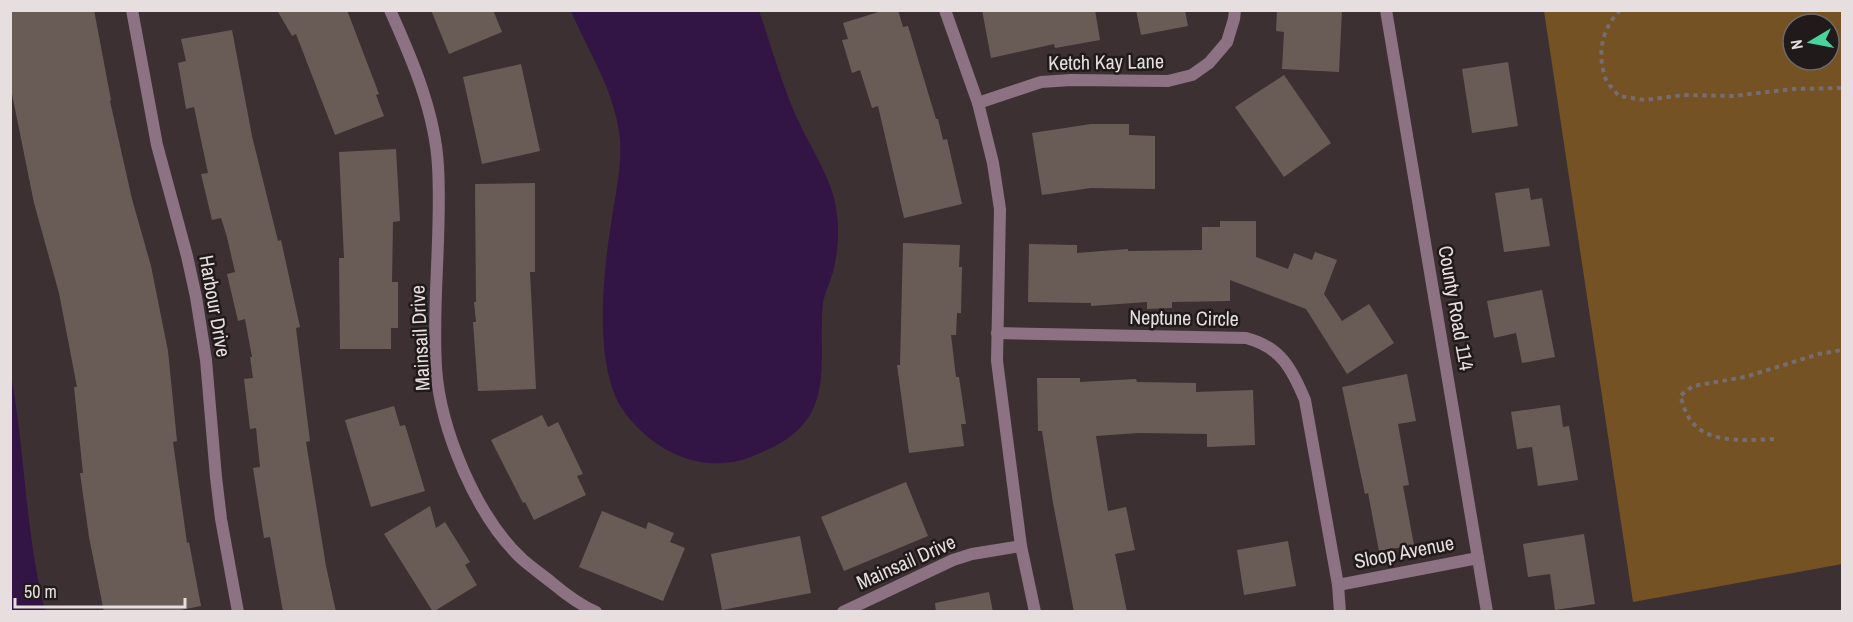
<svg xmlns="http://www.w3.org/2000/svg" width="1853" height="622" viewBox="0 0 1853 622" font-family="'Archivo Narrow',sans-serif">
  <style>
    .green { fill: #755223; fill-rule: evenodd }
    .water { fill: #321445 }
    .building { fill: #695c57 }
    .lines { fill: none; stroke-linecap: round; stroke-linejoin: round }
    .path { stroke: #776c6e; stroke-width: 4; stroke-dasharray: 4.5 4.5; stroke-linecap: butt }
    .street { stroke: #8c7282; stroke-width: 12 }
    .labels { text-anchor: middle; stroke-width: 5; stroke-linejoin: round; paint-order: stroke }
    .street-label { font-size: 20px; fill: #e6dedf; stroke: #201a1b }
  </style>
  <rect width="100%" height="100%" fill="#3d3032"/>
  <path class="green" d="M1544,11H1842V564L1633,602ZM1793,24H1829V60H1793Z"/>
  <g class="water">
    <path d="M571,11H759C771,45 781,82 796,116C808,143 826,169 834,198C840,223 839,248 833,272C830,282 825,292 823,302C817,360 838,415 773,447C756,455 742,462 723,463C684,467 642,440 621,407C594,363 603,274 611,224C615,196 622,168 620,139C615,90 589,54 571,11Z"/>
    <path d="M10,369C25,449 25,532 45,611H11Z"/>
  </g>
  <g class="building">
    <polygon points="10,10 94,10 111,100 110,101 132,199 151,266 168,351 177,441 173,442 187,543 189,542 201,606 170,612 104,612 89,537 80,473 83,473 74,387 77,387 59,293 34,203 10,84"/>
    <polygon points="277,10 347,10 379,94 376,95 384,116 335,135 296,34 292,36"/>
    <polygon points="431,10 493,10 502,32 449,54"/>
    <polygon points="885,10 898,10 903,27 908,26 936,119 938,119 943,140 947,139 962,204 904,218 878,106 872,108 860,70 852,73 842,40 848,39 843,23"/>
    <polygon points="982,10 1095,10 1100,40 1055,48 1054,44 991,58"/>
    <polygon points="1136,10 1185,10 1188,26 1141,35"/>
    <polygon points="1277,10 1342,10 1339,72 1282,69 1284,32 1276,31"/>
    <polygon points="232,30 252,136 278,241 281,240 300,327 296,328 310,441 306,442 326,566 336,612 283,612 270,537 264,538 253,468 260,467 256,428 250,429 244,379 253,378 250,357 252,357 245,319 238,321 227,274 235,272 227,237 221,218 212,220 201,174 208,173 194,107 186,109 178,63 186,61 181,39"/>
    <polygon points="1508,62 1518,126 1472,133 1462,69"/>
    <polygon points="521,64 540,151 482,164 463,77"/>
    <polygon points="1284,75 1331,143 1284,177 1235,107"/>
    <polygon points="1091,124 1129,124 1129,135 1155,136 1155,189 1091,188 1042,195 1032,133"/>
    <polygon points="396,149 400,221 393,222 392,282 398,282 398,328 391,328 391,349 340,349 339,258 344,258 339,152"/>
    <polygon points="535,183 535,272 530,272 536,389 478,391 473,322 476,322 474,302 476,302 475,184"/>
    <polygon points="1529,188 1531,200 1542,198 1550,246 1504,252 1495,193"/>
    <polygon points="1220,221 1256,221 1256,257 1288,269 1294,253 1312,260 1315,252 1337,260 1324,294 1342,321 1369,304 1394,343 1347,374 1306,309 1230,280 1230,301 1172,302 1172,308 1147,309 1147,302 1091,306 1091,303 1028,302 1029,244 1077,245 1077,253 1128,249 1128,251 1202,250 1202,227 1220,227"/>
    <polygon points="903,243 960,245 959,267 962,267 961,313 957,313 956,335 951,335 956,377 959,377 966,424 961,424 964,446 909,453 897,365 900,365"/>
    <polygon points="1542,290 1555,357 1522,363 1516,333 1494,338 1487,301"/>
    <polygon points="1407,374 1416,421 1398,424 1409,485 1403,486 1414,545 1379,551 1368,493 1365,494 1342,387"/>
    <polygon points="1037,378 1080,378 1080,382 1136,379 1137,382 1196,383 1196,392 1253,390 1255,445 1207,447 1207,434 1139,433 1096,436 1108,511 1126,507 1135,550 1115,554 1127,612 1074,612 1053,503 1042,431 1038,431"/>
    <polygon points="1560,405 1563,427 1569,426 1578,480 1538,486 1532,447 1517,449 1511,412"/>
    <polygon points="394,406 400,426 405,425 425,491 371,507 345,420"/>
    <polygon points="542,415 548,427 558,422 583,474 577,476 586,495 534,520 525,502 523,503 491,440"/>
    <polygon points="906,482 928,536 844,571 821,517"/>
    <polygon points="430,506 436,528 445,522 470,562 465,565 477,585 433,612 384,534"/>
    <polygon points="602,511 646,529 648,522 674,533 670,542 685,548 663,601 579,567"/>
    <polygon points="1584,534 1595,604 1555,610 1550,574 1528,577 1523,544"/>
    <polygon points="800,536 811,593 722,610 711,554"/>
    <polygon points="1288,541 1296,586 1244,595 1237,550"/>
    <polygon points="989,592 993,612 936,612 935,603"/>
  </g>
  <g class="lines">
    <g class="path">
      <path d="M1620,10C1602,29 1597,52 1605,77C1607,84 1614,90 1619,96L1645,100L1684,95L1733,96L1793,89L1842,88"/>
      <path d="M1774,439C1747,440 1706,445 1689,418C1685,412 1683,403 1680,396L1693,386L1745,377L1819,354L1842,350"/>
    </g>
    <g class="street">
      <polyline points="132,10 157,145 187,256 196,297 206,360 216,477 221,519 238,612"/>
      <path d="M390,10C412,59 435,112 438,166C442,233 432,300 436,367C440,429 476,516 522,559C531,567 541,574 551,582C564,593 580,605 596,612"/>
      <polyline points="945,10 978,103 993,163 1000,209 997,361 1021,546 1035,612"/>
      <polyline points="1386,10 1487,612"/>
      <polyline points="978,103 1041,82 1071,80 1168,81 1192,75 1209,63 1227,42 1234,19 1235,10"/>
      <path d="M997,333L1246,338C1281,347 1292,369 1305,400L1338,585L1340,612"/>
      <polyline points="1338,585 1478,558"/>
      <polyline points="843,612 953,560 972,554 1021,546"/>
    </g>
  </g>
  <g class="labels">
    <g class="street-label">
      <text transform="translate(1106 62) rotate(-1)" y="7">Ketch Kay Lane</text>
      <text transform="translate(215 306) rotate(80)" y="7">Harbour Drive</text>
      <text transform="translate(1456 308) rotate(80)" y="7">County Road 114</text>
      <text transform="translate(1184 318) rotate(1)" y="7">Neptune Circle</text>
      <text transform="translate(420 338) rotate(-93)" y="7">Mainsail Drive</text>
      <text transform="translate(1404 552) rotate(-11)" y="7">Sloop Avenue</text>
      <text transform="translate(906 562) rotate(-24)" y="7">Mainsail Drive</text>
    </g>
  </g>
  <rect width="1853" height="622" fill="none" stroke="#e6dedf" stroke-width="24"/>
  <g transform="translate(1811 42) rotate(260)"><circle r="28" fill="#201a1b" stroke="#6f6869" stroke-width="1.5"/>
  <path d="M0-4.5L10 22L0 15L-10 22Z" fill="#49d49d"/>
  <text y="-9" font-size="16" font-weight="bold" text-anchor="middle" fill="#e6dedf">N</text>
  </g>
  <path d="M15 598v9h170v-9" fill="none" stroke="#e6dedf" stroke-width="3"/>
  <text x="24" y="598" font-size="18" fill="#e6dedf" stroke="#201a1b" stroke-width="4.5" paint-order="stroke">50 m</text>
</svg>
